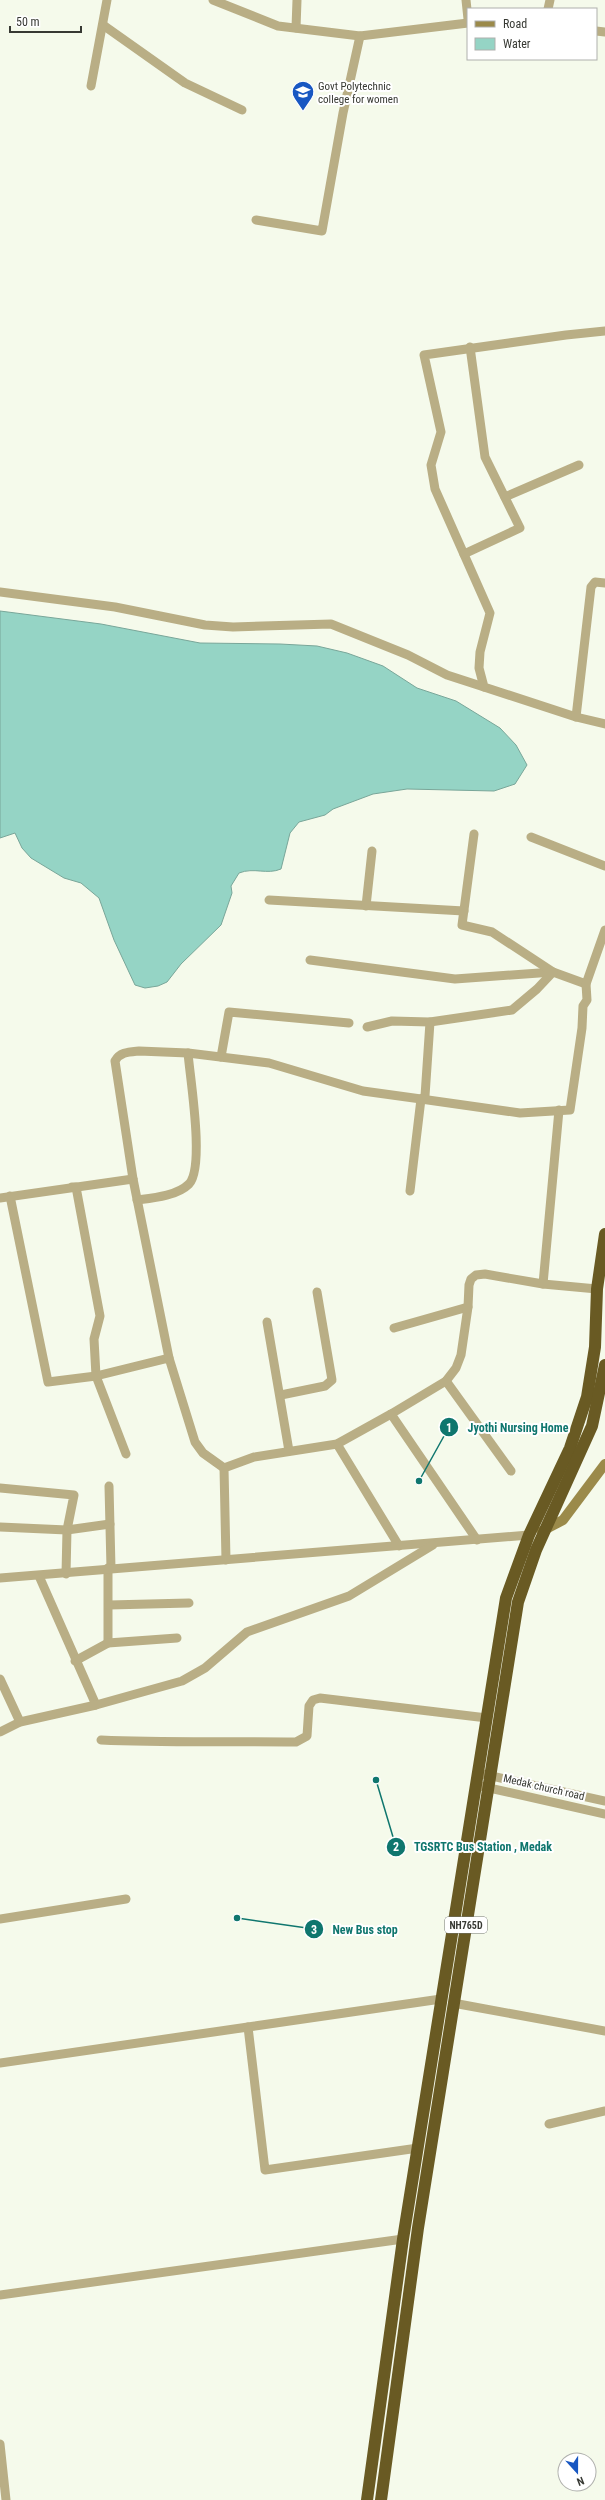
<svg xmlns="http://www.w3.org/2000/svg" width="605" height="2500" viewBox="0 0 605 2500" font-family="'Roboto Condensed',sans-serif">
  <style>
    .water { fill: #95d4c5; stroke: #79a699 }
    .lines { fill: none; stroke-linecap: round; stroke-linejoin: round }
    .street { stroke: #b9ae85; stroke-width: 9 }
    .secondary { stroke: #9b8a4a; stroke-width: 10 }
    .highway { stroke: #695a23; stroke-width: 12 }
    .labels { text-anchor: middle; stroke-width: 4; stroke-linejoin: round; paint-order: stroke }
    .shield { fill: #fff; stroke: #737470; stroke-width: 1 }
    .shield-label { font-size: 10px; font-weight: bold; fill: #373933 }
    .poi-label { font-size: 11px; fill: #373933; stroke: #fff; text-anchor: start }
    .street-label { font-size: 11px; fill: #373933; stroke: #fff }
    .leader { fill: none; stroke: #0f766e; stroke-width: 1.5 }
    .callout-dot { fill: #0f766e; stroke: #fff; stroke-width: 1.5 }
    .mark-label { font-size: 12px; text-anchor: middle; font-weight: bold; fill: #fff }
    .callout-label { font-size: 12px; text-anchor: middle; font-weight: bold; fill: #0f766e; stroke: #fff; stroke-width: 4; stroke-linejoin: round; paint-order: stroke }
  </style>
  <rect width="100%" height="100%" fill="#f5faeb"/>
  <path class="water" d="M0,611L101,624L200,643L280,644L317,646L347,653L383,666L417,688L456,701L500,728L516,745L527,765L515,784L494,791L407,789L373,794L333,809L325,815L299,822L290,833L281,869C267,875 254,867 239,873L231,886L232,893L221,925L181,964L167,982L158,986L145,988L135,985L114,940L99,898L81,883L64,878L31,858L22,848L15,833L0,838Z"/>
  <g class="lines">
    <g class="street">
      <polyline points="213,0 278,26 360,36 468,23"/>
      <polyline points="466,0 468,19"/>
      <polyline points="548,9 550,0"/>
      <polyline points="103,25 185,83 242,110"/>
      <polyline points="296,28 297,0"/>
      <polyline points="596,31 605,32"/>
      <polyline points="91,86 107,0"/>
      <polyline points="256,220 322,231 343,113 360,36"/>
      <polyline points="605,331 566,335 424,355 441,432 431,465 435,489 490,613 480,652 479,668 484,687 576,717 605,724"/>
      <polyline points="505,497 579,465"/>
      <polyline points="464,554 520,528 485,457 470,347"/>
      <polyline points="0,592 115,607 205,625 233,627 331,624 408,655 447,675 484,687"/>
      <polyline points="576,717 591,587 595,582 605,583"/>
      <polyline points="531,837 605,866"/>
      <polyline points="269,900 464,911"/>
      <polyline points="366,906 372,851"/>
      <polyline points="310,960 455,979 553,972 586,984"/>
      <polyline points="367,1027 392,1021 430,1022"/>
      <polyline points="221,1057 229,1012 349,1023"/>
      <polyline points="72,1187 76,1187 100,1316 94,1339 96,1376 126,1454"/>
      <polyline points="410,1191 421,1099 425,1096 430,1022 512,1010 537,989 553,972 492,932 462,925 474,834"/>
      <polyline points="10,1196 48,1382 96,1376 169,1358 195,1442 203,1453 224,1468"/>
      <polyline points="0,1198 133,1179"/>
      <path d="M137,1200C153,1198 177,1196 189,1184C205,1167 190,1078 188,1053"/>
      <polyline points="543,1284 559,1110"/>
      <polyline points="267,1322 289,1451"/>
      <polyline points="394,1328 468,1307"/>
      <path d="M169,1358L133,1179L115,1061C120,1052 129,1052 139,1051L188,1053L269,1063L363,1091L421,1099L520,1113L570,1110L582,1028L583,1006L587,1000L586,984L605,930"/>
      <polyline points="446,1381 511,1471"/>
      <polyline points="281,1395 325,1386 332,1380 317,1292"/>
      <polyline points="337,1444 399,1546"/>
      <polyline points="109,1486 111,1568"/>
      <polyline points="0,1488 74,1495 67,1530 66,1574"/>
      <polyline points="0,1527 67,1530 110,1524"/>
      <polyline points="477,1540 391,1414 446,1381 456,1368 461,1355 468,1307 469,1285 471,1279 476,1275 485,1274 543,1284 597,1289"/>
      <polyline points="226,1560 224,1468 254,1457 337,1444 391,1414"/>
      <polyline points="108,1568 108,1643"/>
      <polyline points="39,1576 96,1705"/>
      <polyline points="0,1578 529,1535"/>
      <polyline points="109,1605 189,1603"/>
      <polyline points="75,1661 108,1643 177,1638"/>
      <polyline points="0,1679 20,1722"/>
      <polyline points="0,1732 20,1722 96,1705 182,1681 205,1668 247,1632 349,1596 433,1545"/>
      <path d="M101,1740C166,1743 231,1741 296,1742L307,1736L309,1706L313,1700L320,1698L487,1718"/>
      <polyline points="478,1773 605,1801"/>
      <polyline points="476,1785 605,1814"/>
      <polyline points="0,1919 126,1899"/>
      <polyline points="453,2003 605,2031"/>
      <polyline points="248,2027 265,2170 418,2148"/>
      <polyline points="0,2063 441,1999"/>
      <polyline points="549,2124 605,2111"/>
      <polyline points="0,2295 403,2239"/>
      <polyline points="0,2444 6,2500"/>
    </g>
    <polyline class="secondary" points="542,1531 563,1520 605,1464"/>
    <g class="highway">
      <polyline points="367,2500 403,2239 506,1598 529,1535 570,1448 587,1397 595,1347 597,1289 605,1234"/>
      <polyline points="381,2500 418,2228 518,1602 536,1550 592,1426 605,1365"/>
    </g>
  </g>
  <defs>
    <g id="university-pin" transform="scale(1.15)"><path d="M0 17L-7.5 6A9.5 9.5 0 1 1 7.5 6Z" fill="#1857c2" stroke="#fff"/><path d="M0-5L7-2L0 1L-7-2ZM-4 1L0 2.5L4 1V4Q0 6-4 4Z" fill="#fff"/></g>
  </defs>
  <g fill-rule="evenodd">
    <use href="#university-pin" x="303" y="92"/>
  </g>
  <g class="labels">
    <rect class="shield" x="445" y="1917" width="42" height="16" rx="3"/>
    <g class="shield-label">
      <text x="466" y="1929">NH765D</text>
    </g>
    <g class="poi-label">
      <text x="318" y="90">Govt Polytechnic<tspan x="318" dy="13">college for women</tspan></text>
    </g>
    <g class="street-label">
      <text transform="translate(544 1787) rotate(13)" y="4">Medak church road</text>
    </g>
  </g>
  <path class="leader" d="M419 1481L449 1427M376 1780L396 1847M237 1918L314 1929"/>
  <g class="callout-dot">
    <circle cx="419" cy="1481" r="4"/>
    <circle cx="376" cy="1780" r="4"/>
    <circle cx="237" cy="1918" r="4"/>
    <circle cx="449" cy="1427" r="10"/>
    <circle cx="396" cy="1847" r="10"/>
    <circle cx="314" cy="1929" r="10"/>
  </g>
  <g class="mark-label">
    <text x="449" y="1432">1</text>
    <text x="396" y="1851">2</text>
    <text x="314" y="1934">3</text>
  </g>
  <g class="callout-label">
    <text x="518" y="1432">Jyothi Nursing Home</text>
    <text x="483" y="1851">TGSRTC Bus Station , Medak</text>
    <text x="365" y="1934">New Bus stop</text>
  </g>
  <rect x="467" y="8" width="130" height="52" fill="#ffffff" stroke="#afb0ad"/>
  <rect x="475" y="21" width="20" height="6" fill="#9b8a4a" stroke="#afb0ad"/>
  <text x="503" y="28" font-size="12" fill="#373933">Road</text>
  <rect x="475" y="38" width="20" height="12" fill="#95d4c5" stroke="#afb0ad"/>
  <text x="503" y="48" font-size="12" fill="#373933">Water</text>
  <g transform="translate(577 2472) rotate(159)"><circle r="19" fill="#ffffff" stroke="#afb0ad"/>
  <path d="M0-3L7 15L0 10L-7 15Z" fill="#1857c2"/>
  <text y="-6" font-size="11" font-weight="bold" text-anchor="middle" fill="#373933">N</text>
  </g>
  <path d="M10 26v6h71v-6" fill="none" stroke="#373933" stroke-width="2"/>
  <text x="16" y="26" font-size="12" fill="#373933" stroke="#ffffff" stroke-width="3" paint-order="stroke">50 m</text>
</svg>
